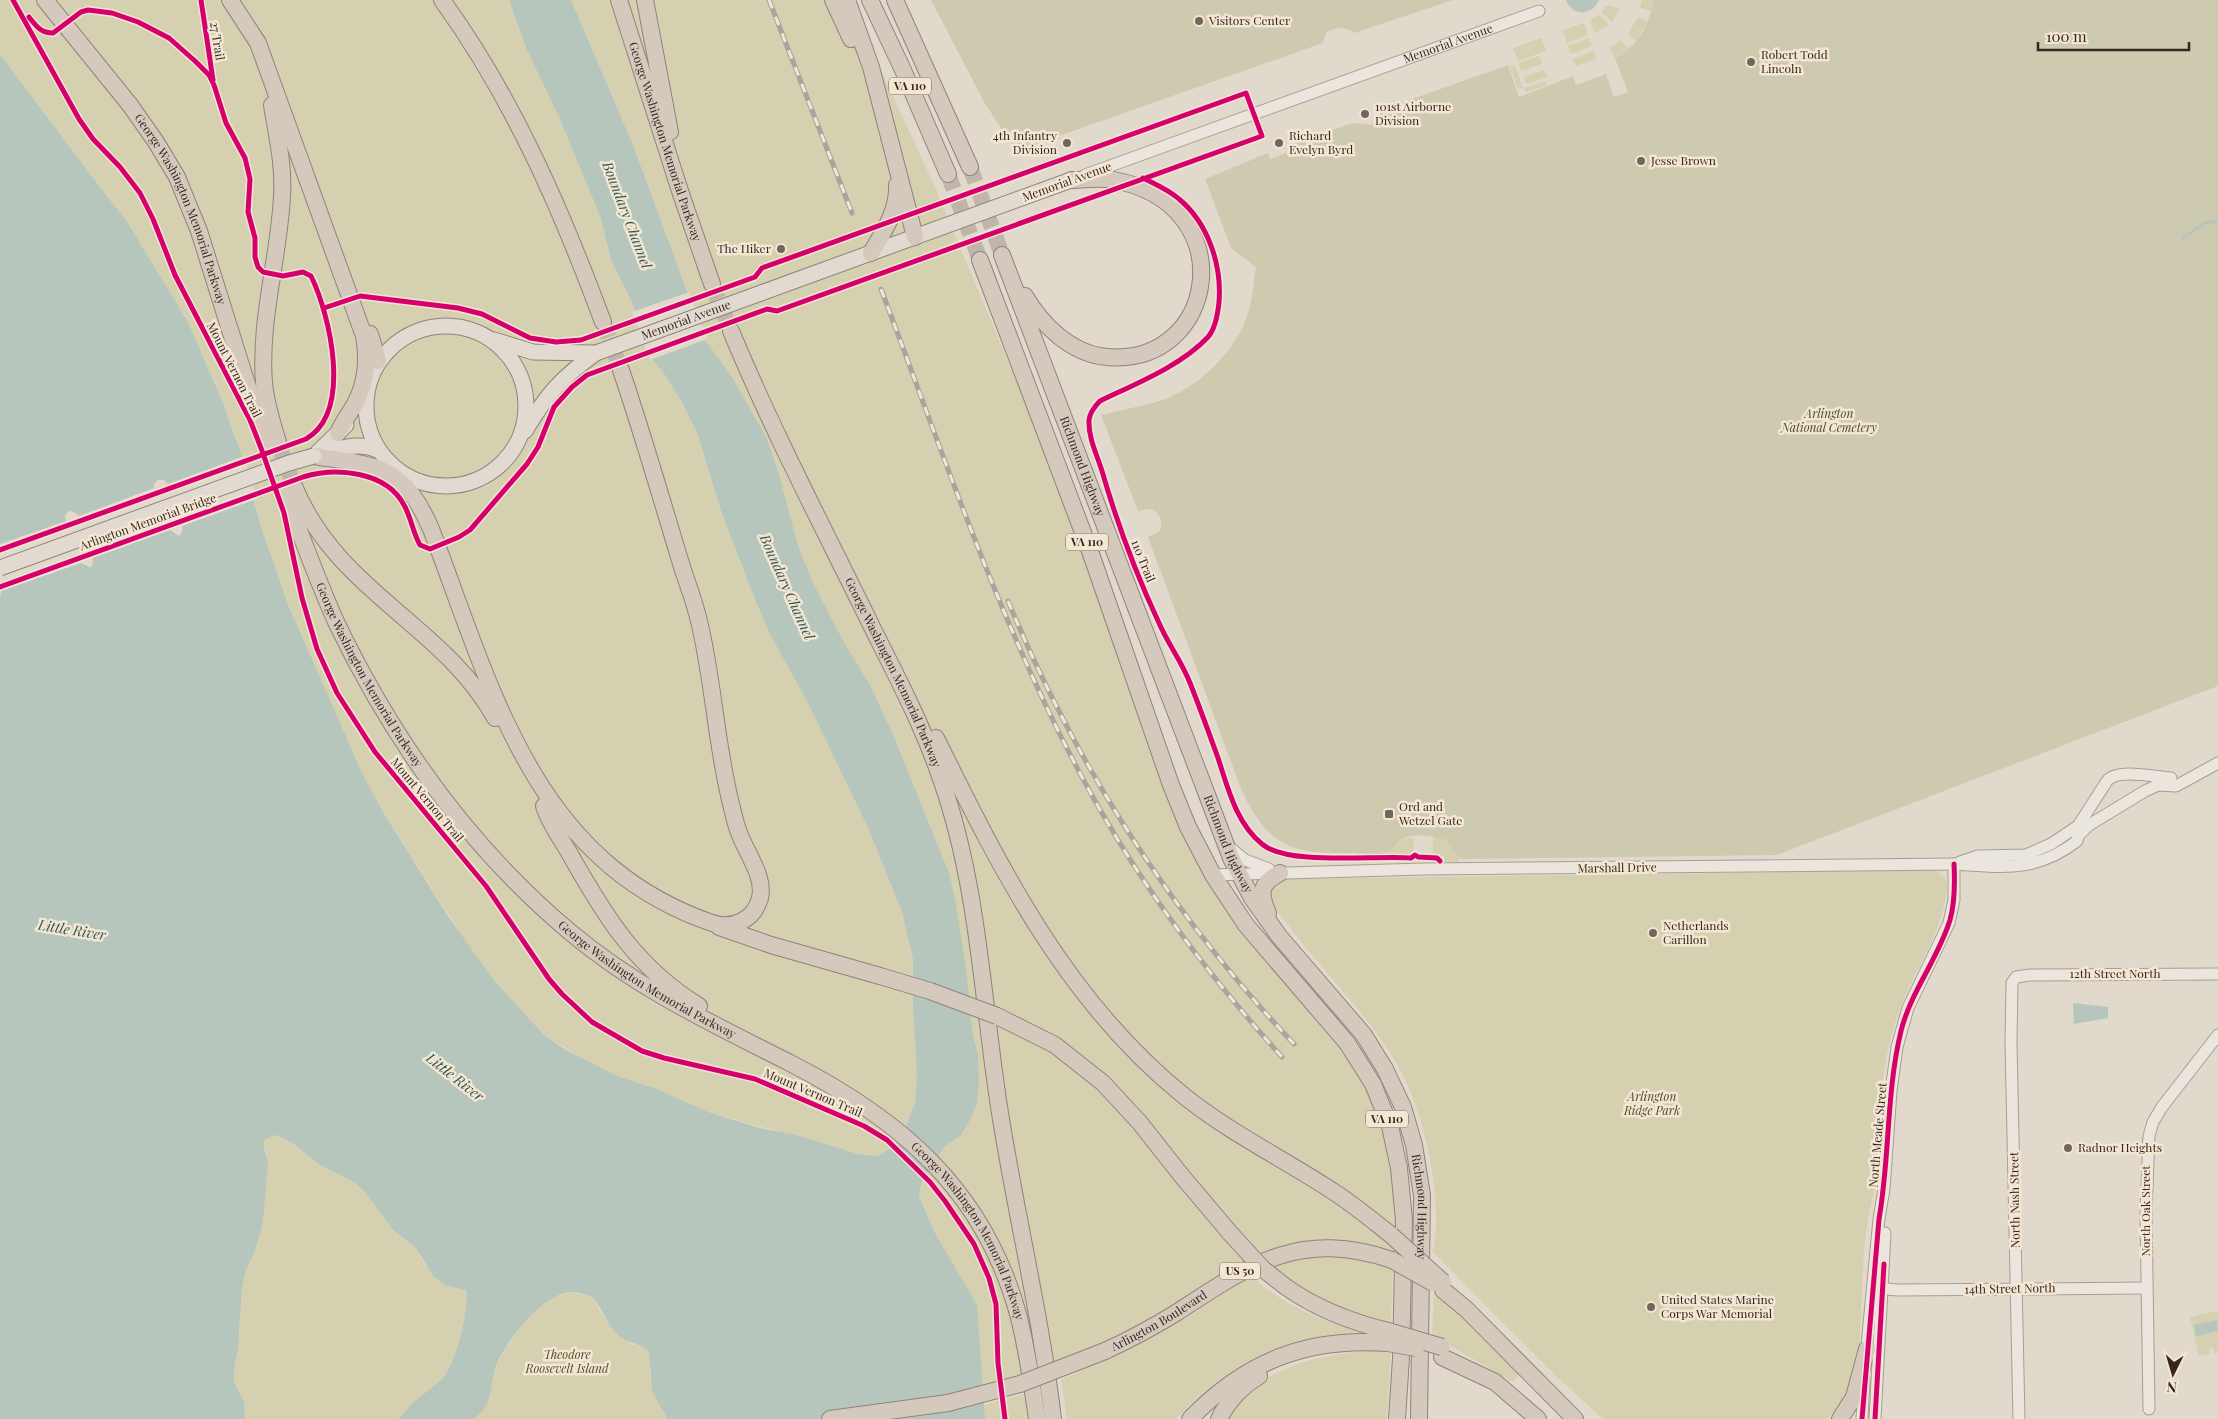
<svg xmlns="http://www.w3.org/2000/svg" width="2218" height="1419" viewBox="0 0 2218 1419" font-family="'Playfair Display',serif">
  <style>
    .green { fill: #d4d0b0 }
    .cemetery { fill: #cecaaf }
    .water { fill: #b7c6bc }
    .pier { fill: #e2d9cd }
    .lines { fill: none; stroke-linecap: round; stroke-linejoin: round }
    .stream { stroke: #b7c6bc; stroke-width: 3 }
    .highway-tunnel { stroke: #bfb5aa; stroke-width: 16; stroke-dasharray: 16 8; stroke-linecap: butt }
    .minor-casing { stroke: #a79e95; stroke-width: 13 }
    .major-casing { stroke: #8d847c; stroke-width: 17 }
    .highway-casing { stroke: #8d847c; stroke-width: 18 }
    .minor { stroke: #eae5dd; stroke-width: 11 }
    .major { stroke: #e2dad0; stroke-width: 15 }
    .highway { stroke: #d5c9bd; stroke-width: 16 }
    .rail-casing { stroke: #aaa49e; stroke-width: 5 }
    .rail { stroke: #f3e6d3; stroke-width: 3; stroke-dasharray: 9; stroke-linecap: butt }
    .major-bridge-casing { stroke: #8d847c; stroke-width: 17; stroke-linecap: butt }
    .highway-bridge-casing { stroke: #8d847c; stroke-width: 18; stroke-linecap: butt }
    .major-bridge { stroke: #e2dad0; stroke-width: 15 }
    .highway-bridge { stroke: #d5c9bd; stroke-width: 16 }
    .cycleway-casing { stroke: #f3e6d3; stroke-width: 8 }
    .cycleway { stroke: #d6006c; stroke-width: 5 }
    .poi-dot { fill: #72655c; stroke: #f3e6d3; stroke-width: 2 }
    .labels { text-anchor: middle; stroke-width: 5; stroke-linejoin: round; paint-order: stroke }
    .shield { fill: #f3e6d3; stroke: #6e6055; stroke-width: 1 }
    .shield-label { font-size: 11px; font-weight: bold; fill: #35271f }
    .poi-label { font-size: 12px; fill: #35271f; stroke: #f3e6d3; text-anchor: start }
    .street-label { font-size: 12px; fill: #35271f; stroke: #f3e6d3 }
    .park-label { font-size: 12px; font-style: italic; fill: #4b5026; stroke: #f3e6d3 }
    .water-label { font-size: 14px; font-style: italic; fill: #2f544d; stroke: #f3e6d3 }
  </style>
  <rect width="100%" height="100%" fill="#e2d9cd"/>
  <g class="green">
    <polygon points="0,0 509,0 527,50 559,117 600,216 611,260 631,300 651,358 663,372 682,402 698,435 721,511 752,592 770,632 808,703 869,830 902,912 913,959 913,1009 917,1074 915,1103 902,1135 889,1149 877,1156 858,1154 708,1112 657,1089 617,1076 588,1062 543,1034 493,979 471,950 383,812 362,773 314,666 289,607 260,524 241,454 223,403 188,322 126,220 106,195 0,54"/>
    <polygon points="571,0 848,0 930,176 1097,572 1213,875 1373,1084 1404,1220 1392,1260 1306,1249 1176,1312 982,1395 976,1305 935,1233 919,1196 962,1055 783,529 705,340 633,145"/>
    <polygon points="1642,0 1653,0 1651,11 1640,8"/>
    <polygon points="1606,5 1620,9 1612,22 1602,12"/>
    <polygon points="1599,15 1609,25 1595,33 1590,20"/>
    <polygon points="1638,17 1648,21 1636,41 1628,34"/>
    <polygon points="1584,23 1588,35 1567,43 1563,30"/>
    <polygon points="1541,38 1546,51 1518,61 1513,48"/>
    <polygon points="1589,38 1592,46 1571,54 1568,46"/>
    <polygon points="1621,40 1628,49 1615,58 1610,48"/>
    <polygon points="1594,51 1596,59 1576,66 1573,59"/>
    <polygon points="1539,56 1542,64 1521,71 1518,63"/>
    <polygon points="1515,65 1523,88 1518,89 1510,67"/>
    <polygon points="1544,70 1547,77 1526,84 1524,77"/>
    <polygon points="1545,81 1547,85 1526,92 1524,88"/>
    <polygon points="1433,820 1463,859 1461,858 1457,862 1445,862 1444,857 1438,853 1433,854"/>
    <polygon points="1414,838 1413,851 1410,855 1388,855 1403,839"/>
    <path d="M1934,870C1950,876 1948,890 1944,905C1936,944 1910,977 1898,1014C1878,1069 1880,1130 1875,1188C1863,1228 1863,1271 1861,1313C1860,1337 1859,1365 1850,1388C1845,1400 1837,1410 1827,1419H1603L1558,1378L1433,1252C1444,1200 1424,1110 1397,1064C1369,1016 1328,977 1294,933C1288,924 1279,915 1274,906C1271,902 1269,895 1270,891C1272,881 1282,879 1290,879Z"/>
    <path d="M276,1135L291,1142L320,1165L354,1182L365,1192L393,1230L416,1248L424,1264L445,1284L466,1290C469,1311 457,1358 444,1375C437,1385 424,1393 415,1401C409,1406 404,1413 399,1419H245L244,1402L234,1382V1369L238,1349L242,1288L246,1270L255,1251L268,1157L263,1143L266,1139Z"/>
    <polygon points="1330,1255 1366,1258 1393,1269 1391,1325 1323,1303 1280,1274 1270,1264 1291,1259"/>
    <path d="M1249,1274C1282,1305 1322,1321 1365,1334C1297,1335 1252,1350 1201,1395C1192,1402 1185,1411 1176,1419H1067L1061,1380L1110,1357Z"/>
    <path d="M574,1292L592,1297L607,1322L630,1344L644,1347L649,1351L650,1376L662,1412L667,1419H474C491,1400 485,1395 493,1374C500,1354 525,1317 542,1304C552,1297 562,1294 574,1292Z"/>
    <polygon points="1434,1292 1452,1304 1519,1374 1513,1382 1432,1335"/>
    <polygon points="2218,1311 2218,1326 2216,1320 2196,1335 2218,1331 2218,1352 2214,1353 2213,1347 2209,1347 2210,1354 2199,1356 2190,1317"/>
    <path d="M1372,1350L1391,1351L1387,1419H1227C1256,1367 1318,1355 1372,1350Z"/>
    <polygon points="1024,1394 1028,1419 985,1419 983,1405"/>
  </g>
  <g class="cemetery">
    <path d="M931,0H1453L1354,33C1344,26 1336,27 1326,33L1323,43L1016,151L984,102Z"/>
    <path d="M1653,0H2218V686L1777,855L1463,859L1456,855L1446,839C1435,837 1411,832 1401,840C1397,843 1394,851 1387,853C1376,856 1361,853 1349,853C1289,854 1267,845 1241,789L1148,537C1151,535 1156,534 1159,531C1165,524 1159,510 1150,509C1146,509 1142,511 1138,511L1101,415C1123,409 1147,406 1168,398C1202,384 1238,348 1248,313C1253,298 1253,282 1256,267L1231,248L1205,179L1268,153L1270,159L1294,150L1293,144L1352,123L1371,125L1378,120L1381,110L1508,65L1519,97L1573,76L1576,85L1606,74L1614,97L1628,92L1615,58C1638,46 1650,24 1653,0Z"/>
  </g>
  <g class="water">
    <path d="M509,0H571L633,145L705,340L732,377L767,439L778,471L798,546L813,583L842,639L871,687L894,737L949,873L956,904L966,969L973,1035L978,1055L979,1083L977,1103L971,1118L961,1135L944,1147L922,1182L919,1196L935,1233L977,1305L985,1419H667L652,1391L649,1351C639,1342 628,1345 617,1334C606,1323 602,1307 592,1297C586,1295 579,1292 573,1292C543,1292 509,1338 497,1363C491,1376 492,1397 485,1407C482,1412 478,1415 474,1419H399C404,1413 409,1406 415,1401C424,1393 437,1385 444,1376C457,1358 469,1311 466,1290L445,1285L433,1276L416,1248L393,1230L365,1192L354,1182L320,1165L291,1142L276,1135L266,1139L263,1143L268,1161L263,1221L255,1251L246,1270L242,1288L238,1349L234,1369V1382L244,1402L245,1419H0V54L106,195L126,220L188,322L223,403L241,454L260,524L289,607L362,773L383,812L448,916L493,979L543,1034L566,1050L617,1076L657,1089L708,1112L760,1128L796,1135L858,1154L877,1156L890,1149L902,1135L915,1103L917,1074L913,1009V959L902,912L869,830L808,703L769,632L752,592L721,511L698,435L682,402L663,372L651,358L631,300L611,260L600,216L559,117L527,50Z"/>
    <path d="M1566,0H1599C1592,16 1572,17 1566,0Z"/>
    <polygon points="2073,1003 2108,1007 2108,1018 2074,1024"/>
    <polygon points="2217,1320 2218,1331 2196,1336 2194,1325"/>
  </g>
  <g class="pier">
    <polygon points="689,292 707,339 650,360 632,312"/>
    <polygon points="244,456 257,499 182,526 182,532 179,536 170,530 93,558 92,566 89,567 81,563 1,591 0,599 0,544 66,521 65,515 69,511 74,512 79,516 154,488 154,484 158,480 164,480 168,484"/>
  </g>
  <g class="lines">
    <polyline class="stream" points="2183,238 2204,223 2218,221"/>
    <g class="highway-tunnel">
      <polyline points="970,167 1002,255"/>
      <polyline points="948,174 980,260"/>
      <polyline points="712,284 731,331"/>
      <polyline points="603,322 621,370"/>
      <polyline points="278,443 294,486"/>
    </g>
    <g class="minor-casing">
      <g id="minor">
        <path id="s1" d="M1085,175L1539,11"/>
        <polyline points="1229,847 1245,860 1269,869"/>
        <path d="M1960,862L1978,856L2026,855L2051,844L2078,826L2107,781C2117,768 2155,777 2171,778"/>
        <path d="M1213,875L1424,869L1954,864C2004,867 2035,873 2077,841L2078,836L2089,825L2145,791L2158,785L2176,786L2218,763"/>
        <polyline points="1874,1288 1898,1290 2146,1288"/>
        <polyline points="1866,1356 1879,1219 1884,1189 1891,1091 1897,1047 1908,1008 1949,923 1954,900 1954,864"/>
        <polyline points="2149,1409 2146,1213 2149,1136 2153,1122 2162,1107 2218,1035"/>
        <polyline points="1862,1419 1864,1380"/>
        <polyline points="1875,1419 1885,1233"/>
        <polyline points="2019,1419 2011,1043 2012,983 2016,977 2030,975 2218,974"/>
      </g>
    </g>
    <g class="major-casing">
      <g id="major">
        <polyline points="761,293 1071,180"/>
        <circle cx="446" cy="406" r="80"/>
        <polyline points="494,340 533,352 596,353"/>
        <path d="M525,431C547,394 561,378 596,353"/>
        <path d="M317,455C339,449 356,441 378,450"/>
        <polyline points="314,456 346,425"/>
      </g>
    </g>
    <g class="highway-casing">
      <g id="highway">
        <path id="s2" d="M45,0L130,105L156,142L177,177L199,231L246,381L269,446"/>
        <path d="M230,0L258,43L364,336C368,358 366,382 356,402C350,413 343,422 338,433"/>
        <path d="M442,0C513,98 561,209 603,322"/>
        <path id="s3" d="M619,0L680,191L712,284"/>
        <polyline points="645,0 670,132"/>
        <polyline points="833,0 851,39"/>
        <polyline points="847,0 871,67 915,237"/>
        <polyline points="870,0 903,70 948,174"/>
        <polyline points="895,0 970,167"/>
        <path d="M272,105C277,136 284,165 282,196C279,258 259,320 264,383C266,403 272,423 278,442"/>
        <path d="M871,253C884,231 898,211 897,185"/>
        <path id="s4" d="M1002,255L1231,858L1252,898L1279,936L1364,1035L1385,1069L1403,1107L1414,1145L1422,1195L1419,1419"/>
        <polyline points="980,260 1090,551 1171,785 1188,827 1213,875 1246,925 1347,1043 1373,1084 1390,1126 1399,1168 1404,1220 1401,1358 1397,1419"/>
        <path d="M1025,296C1042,325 1071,354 1107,357C1218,367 1244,203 1113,180C1100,177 1084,180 1071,180"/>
        <path id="s5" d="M731,331C773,432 824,529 872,627C897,677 923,726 941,779C979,886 982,1001 1000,1113C1016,1215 1041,1316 1053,1419"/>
        <polyline points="370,334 378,361"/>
        <path d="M314,456C377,466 403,464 431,529C492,688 532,861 712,923C733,930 754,920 760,898C765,877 747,854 740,835C736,826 734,817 732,808C716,747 714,683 699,621C694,599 685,578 679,557C660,494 642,432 621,370"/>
        <path d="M294,486C337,592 444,625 495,718"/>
        <path id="s6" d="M284,490C301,535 317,580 337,624C393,740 470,848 570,932C638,989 711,1023 790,1063C900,1119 984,1190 1018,1314C1027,1348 1032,1384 1037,1419"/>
        <path d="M936,738C1001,870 1067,1002 1184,1096C1230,1133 1284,1159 1334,1192C1354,1205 1372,1220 1391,1235"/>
        <path d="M544,806C549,823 562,840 571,856C606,918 637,968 699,1006"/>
        <path d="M1268,913C1259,893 1260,883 1280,873"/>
        <polyline points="719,927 771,945 880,976"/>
        <polyline points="997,1016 1055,1045 1103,1083 1140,1123 1181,1175 1230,1233"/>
        <path d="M1286,1287C1317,1309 1351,1322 1388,1331"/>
        <polyline points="1443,1290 1466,1309 1575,1419"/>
        <path id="s7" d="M1105,1351C1129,1340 1153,1327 1176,1313C1251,1264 1299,1229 1392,1260"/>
        <polyline points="1442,1357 1495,1382 1538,1419"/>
        <polyline points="830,1419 948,1403"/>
        <path d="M1190,1419C1246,1361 1307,1337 1388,1343"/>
        <path d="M1219,1419C1228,1401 1242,1386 1259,1376"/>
        <polyline points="1840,1419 1854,1397 1867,1349"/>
      </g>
    </g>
    <use href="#minor" class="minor"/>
    <use href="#major" class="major"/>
    <use href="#highway" class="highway"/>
    <g class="rail-casing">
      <g id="rail">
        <polyline points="769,0 852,213"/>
        <path d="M881,289C943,453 1000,625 1083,779C1137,880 1205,972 1282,1057"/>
        <path d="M1008,601C1076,765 1172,915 1294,1044"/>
      </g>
    </g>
    <use href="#rail" class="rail"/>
    <g class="major-bridge-casing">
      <g id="major-bridge">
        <path id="s8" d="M596,353L761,293"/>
        <polyline points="0,568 289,463 314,456"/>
      </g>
    </g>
    <g class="highway-bridge-casing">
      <g id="highway-bridge">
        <polyline points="880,976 930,991 997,1016"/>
        <polyline points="1230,1233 1263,1269 1286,1287"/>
        <polyline points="1391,1235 1443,1282"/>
        <polyline points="1392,1260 1433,1283"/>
        <polyline points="1388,1331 1442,1347"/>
        <polyline points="1388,1343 1416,1348"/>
        <polyline points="948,1403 1020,1384 1105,1351"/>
      </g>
    </g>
    <use href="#major-bridge" class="major-bridge"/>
    <use href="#highway-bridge" class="highway-bridge"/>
    <g class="cycleway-casing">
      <g id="cycleway">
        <polyline points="13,0 79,119 93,139 120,167 140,193 153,219 175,275 250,420 261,448 284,513 302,598 317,649 337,693 375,752 486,886 549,979 562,994 592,1022 642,1051 664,1058 755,1079 864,1126 887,1140 930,1182 945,1201 974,1244 989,1278 996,1304 998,1363 1005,1419"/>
        <polyline points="201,0 213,80"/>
        <path d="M1143,178C1155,184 1169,190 1179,199C1208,223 1222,265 1219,302C1218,312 1215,329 1208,337C1181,366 1135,384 1100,401C1095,406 1090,412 1089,420C1088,437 1097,455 1102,471C1117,523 1136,574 1159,623C1168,644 1182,662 1190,683C1200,708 1209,733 1218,758C1228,788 1236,823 1262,844C1288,866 1375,855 1411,858L1415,855L1418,857L1437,858L1440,861"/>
        <path d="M0,550L306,439C353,412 330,315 311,276L303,272L283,276L263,272L258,267L255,257V238L248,212L250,179L245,158L226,123L214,85L209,75L195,61L169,38L138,22L112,13L88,10L81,12L53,33C41,33 36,26 29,17"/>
        <path d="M0,587L303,477C336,467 386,471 404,505C411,517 413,533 420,545L430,549L459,537L470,530L527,464L538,447L554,407L572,387L587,375L767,309L777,311L1262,136L1246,93L762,268L755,277L581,340L556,342L530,338L482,314L458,308L360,296L324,308"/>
        <path d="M1862,1419L1879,1219C1890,1157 1886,1093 1901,1031C1911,991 1938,959 1950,920C1955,902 1955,883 1954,864"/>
        <polyline points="1875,1419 1884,1264"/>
      </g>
    </g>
    <use href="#cycleway" class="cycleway"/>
  </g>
  <g class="poi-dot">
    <circle cx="1199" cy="21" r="5"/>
    <circle cx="1751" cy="62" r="5"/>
    <circle cx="1365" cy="114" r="5"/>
    <circle cx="1067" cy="143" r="5"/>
    <circle cx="1279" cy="143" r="5"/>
    <circle cx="1641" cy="161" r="5"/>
    <circle cx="781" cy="249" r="5"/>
    <rect x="1384" y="809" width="10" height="10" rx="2.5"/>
    <circle cx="1653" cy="933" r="5"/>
    <circle cx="2068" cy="1148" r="5"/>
    <circle cx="1651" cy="1307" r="5"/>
  </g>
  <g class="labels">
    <g class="shield">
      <rect x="889" y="77.5" width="42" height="17" rx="4"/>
      <rect x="1066" y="533.5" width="42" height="17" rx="4"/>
      <rect x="1366" y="1110.5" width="42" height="17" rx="4"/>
      <rect x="1220" y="1262.5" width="40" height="17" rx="4"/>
    </g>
    <g class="shield-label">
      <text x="910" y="90">VA 110</text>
      <text x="1087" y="546">VA 110</text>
      <text x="1387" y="1123">VA 110</text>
      <text x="1240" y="1275">US 50</text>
    </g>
    <g class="poi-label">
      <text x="1209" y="25">Visitors Center</text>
      <text x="1761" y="59">Robert Todd<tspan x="1761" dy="14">Lincoln</tspan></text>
      <text x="1375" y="111">101st Airborne<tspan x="1375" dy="14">Division</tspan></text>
      <text x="1057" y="140" text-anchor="end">4th Infantry<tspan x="1057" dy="14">Division</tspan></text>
      <text x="1289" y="140">Richard<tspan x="1289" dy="14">Evelyn Byrd</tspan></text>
      <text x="1651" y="165">Jesse Brown</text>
      <text x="771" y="253" text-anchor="end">The Hiker</text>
      <text x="1399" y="811">Ord and<tspan x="1399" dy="14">Wetzel Gate</tspan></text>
      <text x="1663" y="930">Netherlands<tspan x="1663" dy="14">Carillon</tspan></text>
      <text x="2078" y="1152">Radnor Heights</text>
      <text x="1661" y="1304">United States Marine<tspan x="1661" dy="14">Corps War Memorial</tspan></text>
    </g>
    <g class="street-label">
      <text transform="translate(217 41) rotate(81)" y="4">27 Trail</text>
      <text dy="4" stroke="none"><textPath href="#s1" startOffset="386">Memorial Avenue</textPath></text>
      <text dy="4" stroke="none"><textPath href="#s3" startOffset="149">George Washington Memorial Parkway</textPath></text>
      <text transform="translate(1067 182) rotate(-20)" y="4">Memorial Avenue</text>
      <text dy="4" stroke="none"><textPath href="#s2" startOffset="252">George Washington Memorial Parkway</textPath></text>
      <text dy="4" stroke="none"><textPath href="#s8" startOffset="96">Memorial Avenue</textPath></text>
      <text transform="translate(234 370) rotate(63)" y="4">Mount Vernon Trail</text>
      <text dy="4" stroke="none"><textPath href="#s4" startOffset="226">Richmond Highway</textPath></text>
      <text transform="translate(148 522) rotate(-20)" y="4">Arlington Memorial Bridge</text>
      <text transform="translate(1143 561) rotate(68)" y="4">110 Trail</text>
      <text dy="4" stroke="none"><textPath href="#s5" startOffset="378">George Washington Memorial Parkway</textPath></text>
      <text dy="4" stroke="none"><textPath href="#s6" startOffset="204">George Washington Memorial Parkway</textPath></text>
      <text transform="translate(427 800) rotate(50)" y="4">Mount Vernon Trail</text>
      <text dy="4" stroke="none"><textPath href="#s4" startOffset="631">Richmond Highway</textPath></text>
      <text transform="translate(1617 868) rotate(-1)" y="4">Marshall Drive</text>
      <text x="2115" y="978">12th Street North</text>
      <text dy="4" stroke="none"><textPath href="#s6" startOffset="624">George Washington Memorial Parkway</textPath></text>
      <text transform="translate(813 1093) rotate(23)" y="4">Mount Vernon Trail</text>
      <text transform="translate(1878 1135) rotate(-85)" y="4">North Meade Street</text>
      <text transform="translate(2015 1200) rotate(-91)" y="4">North Nash Street</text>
      <text dy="4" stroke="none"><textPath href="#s4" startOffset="1051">Richmond Highway</textPath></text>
      <text transform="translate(2146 1211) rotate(-90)" y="4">North Oak Street</text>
      <text dy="4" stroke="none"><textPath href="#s6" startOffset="1042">George Washington Memorial Parkway</textPath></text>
      <text transform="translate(2010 1289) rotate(-1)" y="4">14th Street North</text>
      <text dy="4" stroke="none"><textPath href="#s7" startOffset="62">Arlington Boulevard</textPath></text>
    </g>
    <g class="park-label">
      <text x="1829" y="418">Arlington<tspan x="1829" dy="14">National Cemetery</tspan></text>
      <text x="1652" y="1101">Arlington<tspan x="1652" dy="14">Ridge Park</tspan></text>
      <text x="567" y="1359">Theodore<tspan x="567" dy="14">Roosevelt Island</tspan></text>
    </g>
    <g class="water-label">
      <text transform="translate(627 215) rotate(69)" y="5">Boundary Channel</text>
      <text transform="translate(787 587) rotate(66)" y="5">Boundary Channel</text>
      <text transform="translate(72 930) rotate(9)" y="5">Little River</text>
      <text transform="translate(455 1077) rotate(38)" y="5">Little River</text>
    </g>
  </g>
  <g transform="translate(2173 1374) rotate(185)" stroke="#f3e6d3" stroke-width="4" paint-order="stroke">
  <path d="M0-4L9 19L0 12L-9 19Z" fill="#35271f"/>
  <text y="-8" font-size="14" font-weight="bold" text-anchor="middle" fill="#35271f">N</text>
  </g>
  <path d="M2038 42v8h151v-8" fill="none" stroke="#35271f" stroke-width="2.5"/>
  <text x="2046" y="42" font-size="15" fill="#35271f" stroke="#f3e6d3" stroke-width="4" paint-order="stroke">100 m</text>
</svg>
